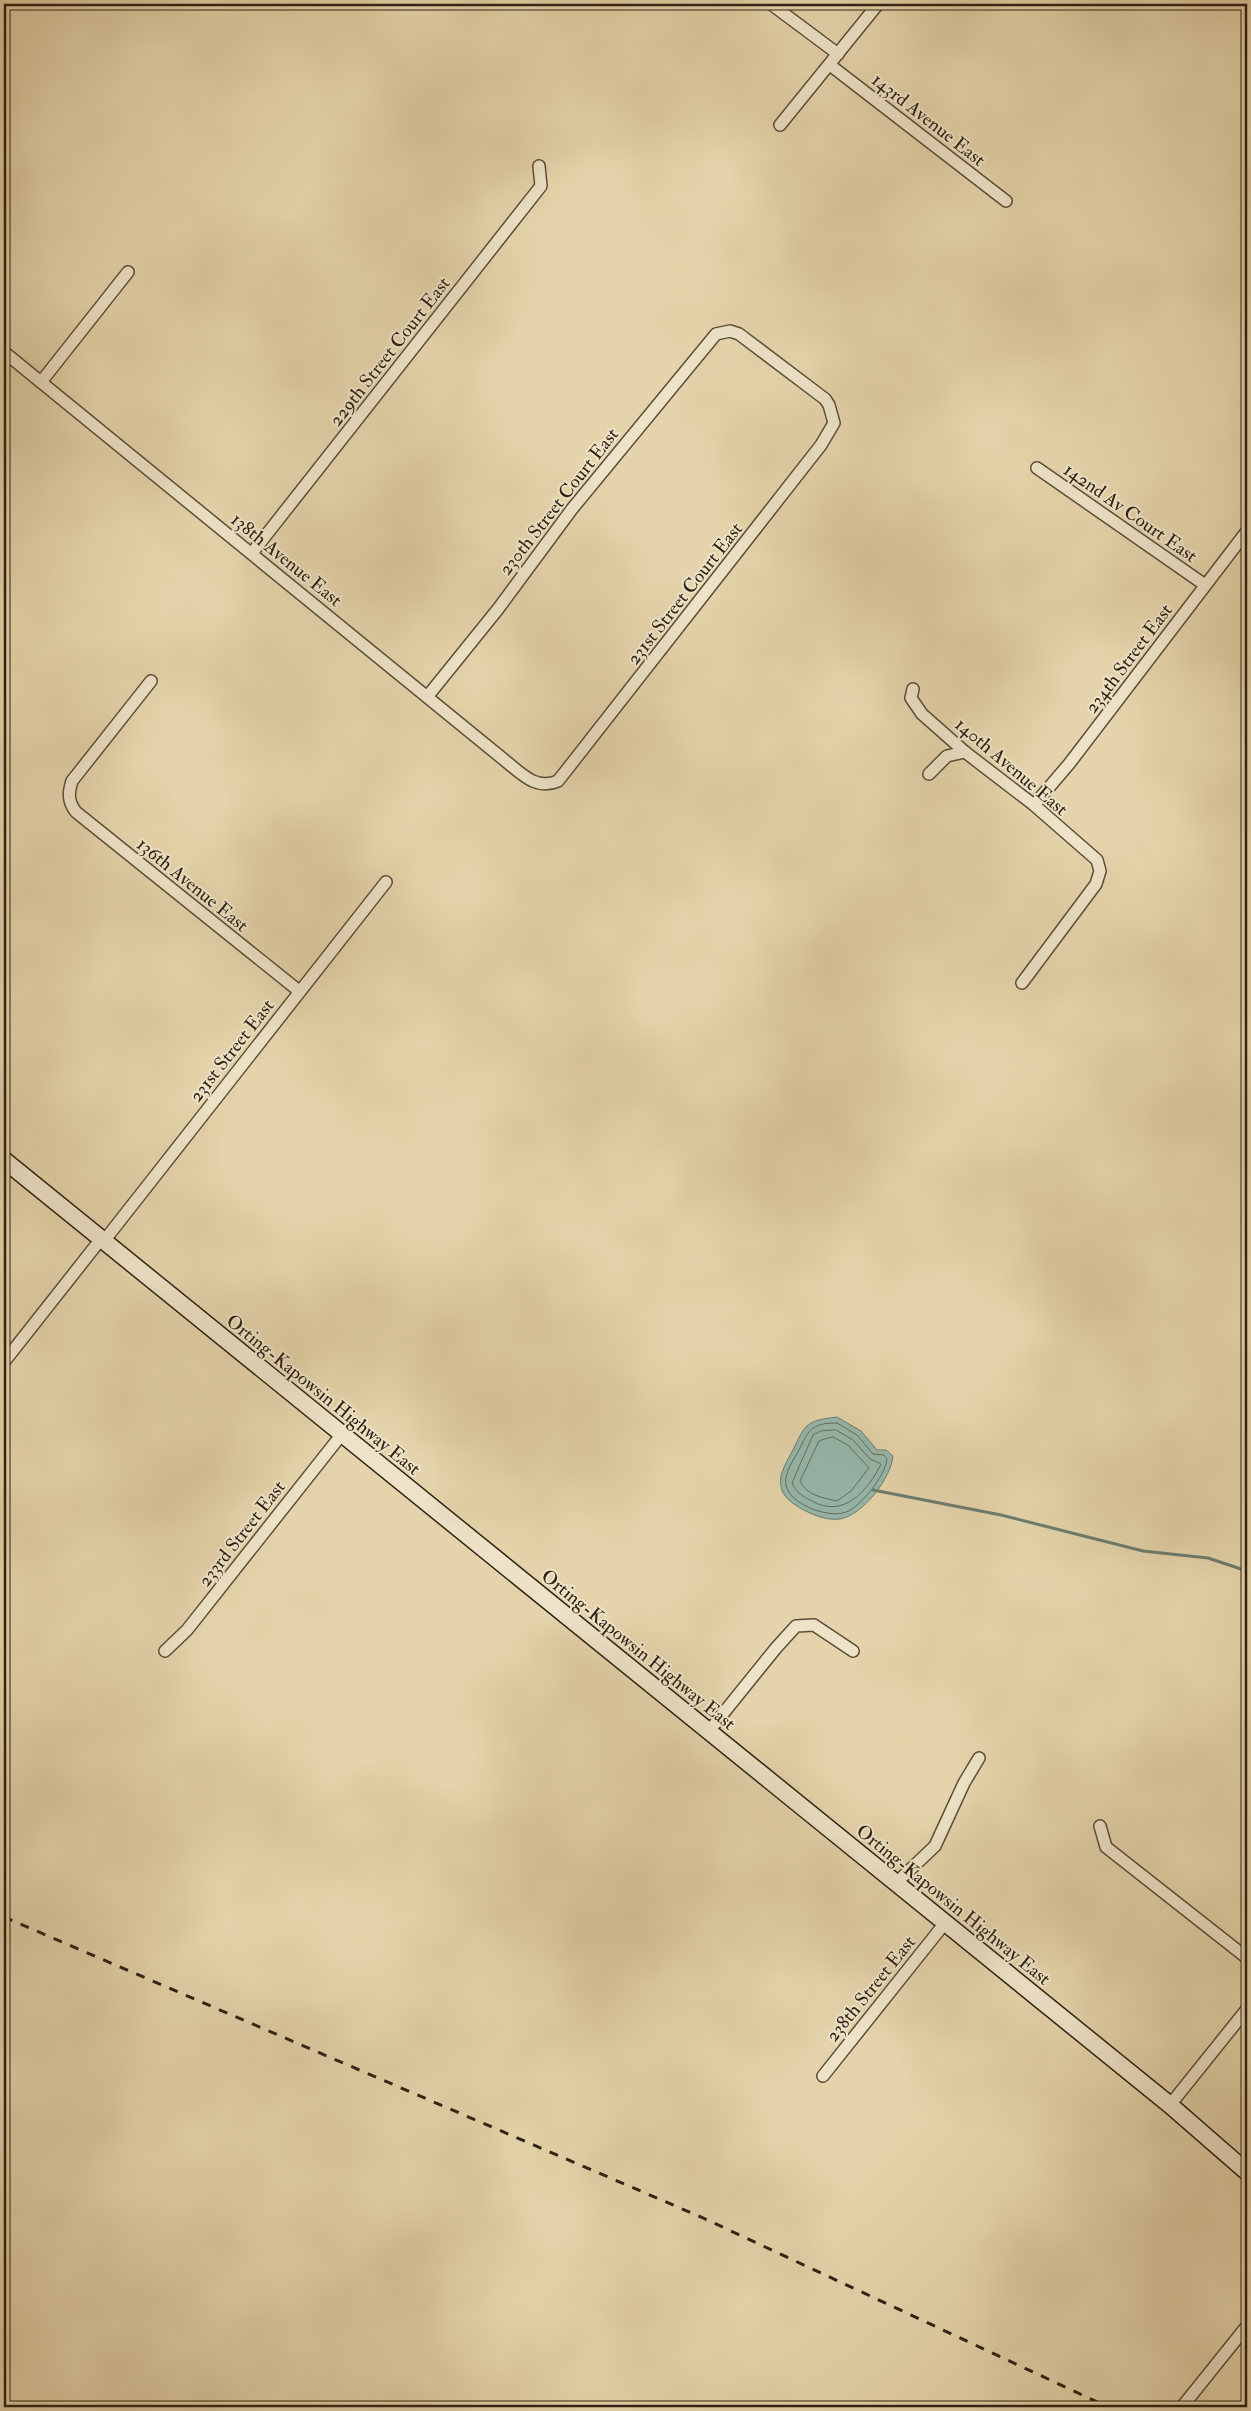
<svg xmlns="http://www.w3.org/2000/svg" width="1251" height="2411" viewBox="0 0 1251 2411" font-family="'IM FELL Double Pica',serif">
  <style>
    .water { fill: #96b8ac; stroke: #6c7c6f }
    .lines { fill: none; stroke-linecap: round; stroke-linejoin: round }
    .shore { stroke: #626d60; stroke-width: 1 }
    .stream { stroke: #6c7c6f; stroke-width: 3 }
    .street-casing { stroke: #5c4e39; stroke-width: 14 }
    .secondary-casing { stroke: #2e2213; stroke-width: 19 }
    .street { stroke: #eee3c8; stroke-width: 11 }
    .secondary { stroke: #eee3c8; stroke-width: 16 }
    .rail { stroke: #2e2213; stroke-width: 3; stroke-dasharray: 9 9; stroke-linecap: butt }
    .labels { text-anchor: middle; stroke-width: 4; stroke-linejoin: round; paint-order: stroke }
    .street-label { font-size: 19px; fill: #2e2213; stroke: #eee3c8 }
  </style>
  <rect width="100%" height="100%" fill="#e5d4ab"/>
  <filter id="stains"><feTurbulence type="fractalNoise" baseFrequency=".004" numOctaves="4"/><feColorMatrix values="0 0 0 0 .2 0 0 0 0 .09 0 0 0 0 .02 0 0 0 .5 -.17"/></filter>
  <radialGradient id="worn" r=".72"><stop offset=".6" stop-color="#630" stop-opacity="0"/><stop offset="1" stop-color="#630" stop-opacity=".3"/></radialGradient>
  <path class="water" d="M837,1417L861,1431L877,1450H886L893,1456C891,1478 863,1515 840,1519C826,1521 811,1514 800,1508C792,1503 782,1496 781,1486C778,1474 788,1460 793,1450C806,1423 806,1421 837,1417Z"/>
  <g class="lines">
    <g class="shore">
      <path d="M837,1423L857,1435L873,1454L884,1455L887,1459C886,1474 861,1507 846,1512C829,1519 788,1504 786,1484C784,1472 795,1458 800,1448C809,1428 814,1423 837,1423Z"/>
      <path d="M836,1430L853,1440L870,1459L881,1464C868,1491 843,1519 812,1501C802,1496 797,1493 792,1483L813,1435L821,1431Z"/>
      <path d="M833,1437L848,1445L869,1468L851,1491L837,1501C823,1498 806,1495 800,1481L819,1441Z"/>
    </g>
    <polyline class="stream" points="873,1490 1001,1515 1143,1551 1208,1558 1247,1571"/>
    <g class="street-casing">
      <g id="street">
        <polyline points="771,4 838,54"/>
        <polyline points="830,65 1006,201"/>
        <polyline points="780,125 878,4"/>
        <path d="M4,352L508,763C524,776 537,790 558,781L821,445L834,423L829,405L825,399L739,334L730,331L716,334L572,509L498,609L427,697"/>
        <polyline points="41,382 128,272"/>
        <polyline points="1037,468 1205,585"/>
        <polyline points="252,553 541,186 539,166"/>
        <path d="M151,681L72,781C68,793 68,802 76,812L299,991"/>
        <polyline points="913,689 911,698 922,714 965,752 1034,805 1097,860 1100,871 1096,884 1022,983"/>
        <polyline points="929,774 947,756 965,752"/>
        <polyline points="1034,805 1069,764 1247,531"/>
        <polyline points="104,1241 386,882"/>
        <polyline points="4,1362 101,1239"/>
        <polyline points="165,1651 187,1630 342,1434"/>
        <polyline points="709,1731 776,1648 796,1626 814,1625 853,1651"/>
        <polyline points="1100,1826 1106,1847 1247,1958"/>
        <polyline points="896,1883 935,1846 964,1783 979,1758"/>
        <polyline points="823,2076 945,1923"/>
        <polyline points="1170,2105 1247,2009"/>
        <polyline points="1182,2407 1247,2326"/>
      </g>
    </g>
    <g class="secondary-casing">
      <polyline id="secondary" points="4,1160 1170,2105 1247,2172"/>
    </g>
    <use href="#street" class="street"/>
    <use href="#secondary" class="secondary"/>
    <polyline class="rail" points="4,1917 701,2217 1108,2407"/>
  </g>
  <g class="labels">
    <g class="street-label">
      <text transform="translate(929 119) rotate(38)" y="7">143rd Avenue East</text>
      <text transform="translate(389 351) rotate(-52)" y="7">229th Street Court East</text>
      <text transform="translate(558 501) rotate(-52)" y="7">230th Street Court East</text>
      <text transform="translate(1131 512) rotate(35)" y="7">142nd Av Court East</text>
      <text transform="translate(287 559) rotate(39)" y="7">138th Avenue East</text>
      <text transform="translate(684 593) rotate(-52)" y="7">231st Street Court East</text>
      <text transform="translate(1128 658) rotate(-53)" y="7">234th Street East</text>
      <text transform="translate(1012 766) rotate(40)" y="7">140th Avenue East</text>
      <text transform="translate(193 884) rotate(39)" y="7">136th Avenue East</text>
      <text transform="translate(231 1050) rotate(-52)" y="7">231st Street East</text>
      <text transform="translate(324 1394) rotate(39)" y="7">Orting-Kapowsin Highway East</text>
      <text transform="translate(241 1533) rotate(-52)" y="7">233rd Street East</text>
      <text transform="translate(639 1649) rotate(39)" y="7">Orting-Kapowsin Highway East</text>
      <text transform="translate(954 1904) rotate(39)" y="7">Orting-Kapowsin Highway East</text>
      <text transform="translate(870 1988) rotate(-51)" y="7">238th Street East</text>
    </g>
  </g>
  <rect width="1251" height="2411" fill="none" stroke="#e5d4ab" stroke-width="20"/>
  <rect x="5" y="5" width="1241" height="2401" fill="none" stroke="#2e2213" stroke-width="2.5"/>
  <rect x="10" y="10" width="1231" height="2391" fill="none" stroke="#2e2213"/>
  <rect width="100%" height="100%" filter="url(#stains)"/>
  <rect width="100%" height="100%" fill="url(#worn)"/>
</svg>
